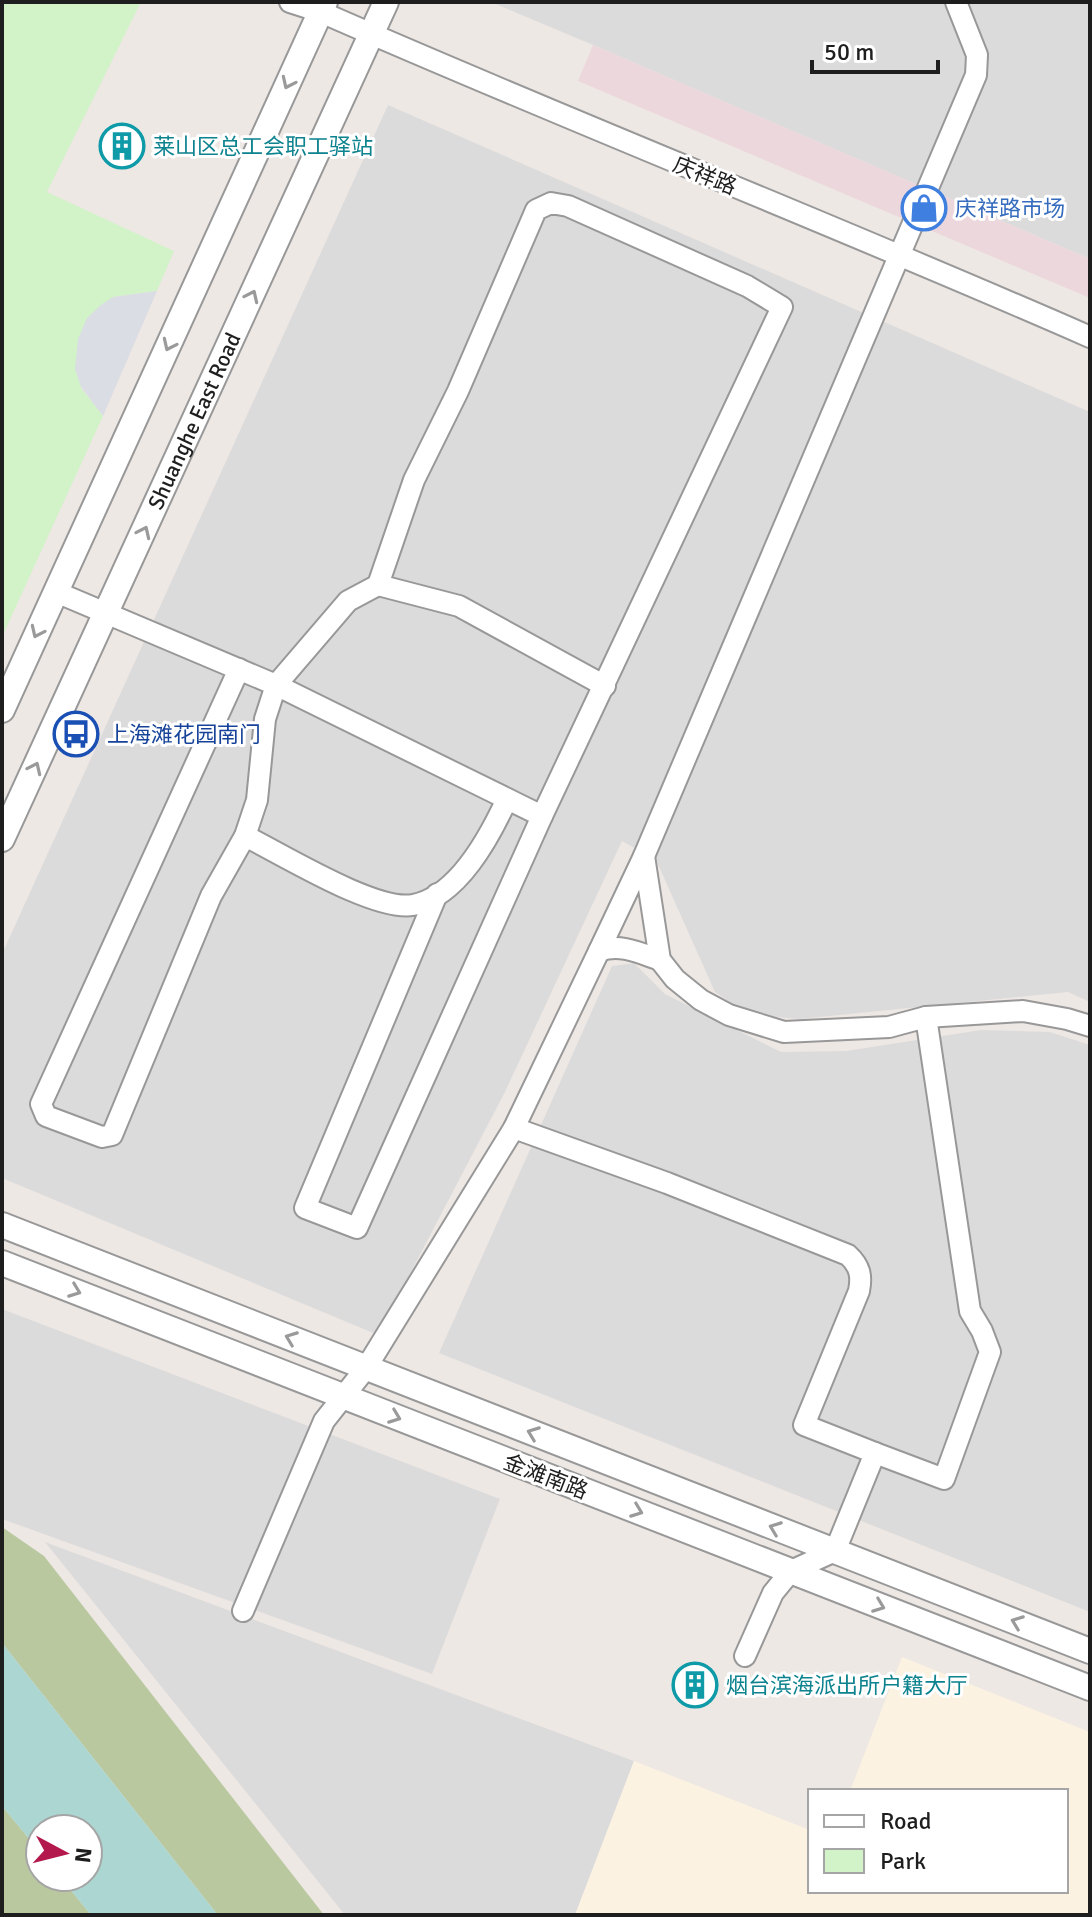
<svg xmlns="http://www.w3.org/2000/svg" width="1092" height="1917" viewBox="0 0 1092 1917" font-family="Signika,'Noto Sans SC',sans-serif">
  <style>
    .residential { fill: #dcdbdb }
    .commercial { fill: #ecd7dd }
    .education { fill: #fbf2e1 }
    .forest { fill: #b9c89f }
    .park { fill: #d2f2c8 }
    .plaza { fill: #dadde3 }
    .water { fill: #abd6d1 }
    .lines { fill: none; stroke-linecap: round; stroke-linejoin: round }
    .minor-casing { stroke: #989898; stroke-width: 24 }
    .tertiary-casing { stroke: #989898; stroke-width: 28 }
    .minor { stroke: #fff; stroke-width: 20 }
    .tertiary { stroke: #fff; stroke-width: 24 }
    .oneway { stroke: #9a9a9a }
    .labels { text-anchor: middle; stroke-width: 6; stroke-linejoin: round; paint-order: stroke }
    .culture-label { font-size: 22px; fill: #0d838f; stroke: #fff; text-anchor: start }
    .street-label { font-size: 22px; fill: #1e1e1e; stroke: #fff }
    .shop-label { font-size: 22px; fill: #366cbe; stroke: #fff; text-anchor: start }
    .transit-label { font-size: 22px; fill: #164399; stroke: #fff; text-anchor: start }
  </style>
  <rect width="100%" height="100%" fill="#eee8e5"/>
  <g class="residential">
    <polygon points="491,2 1090,2 1090,259 593,45"/>
    <polygon points="388,105 1090,412 1090,1002 1068,992 800,1019 749,1015 715,992 656,860 622,841 505,1092 378,1335 2,1178 2,954"/>
    <polygon points="634,963 665,994 781,1052 846,1051 981,1030 1050,1032 1090,1045 1090,1612 439,1353 612,966"/>
    <polygon points="2,1309 500,1499 432,1674 2,1519"/>
    <polygon points="45,1542 634,1761 575,1915 345,1915"/>
  </g>
  <polygon class="commercial" points="593,45 1090,259 1090,298 578,81"/>
  <polygon class="education" points="902,1657 1090,1732 1090,1915 575,1915 634,1761 810,1830 810,1891 1066,1891 1066,1791 850,1791"/>
  <g class="forest">
    <polygon points="2,1527 44,1556 324,1915 217,1914 2,1643"/>
    <polygon points="2,1806 40,1852 40,1877 60,1877 91,1915 2,1914"/>
  </g>
  <polygon class="park" points="2,2 141,2 47,192 174,251 157,291 113,297 81,388 103,416 2,637"/>
  <polygon class="plaza" points="157,291 103,416 81,387 75,369 78,339 87,318 101,305 113,297"/>
  <polygon class="water" points="2,1643 217,1914 218,1915 91,1915 60,1877 88,1877 88,1829 40,1829 40,1852 2,1806"/>
  <g class="lines">
    <g class="minor-casing">
      <g id="minor">
        <path d="M290,2L321,12C576,124 835,225 1090,337"/>
        <polyline points="378,585 459,606 605,686"/>
        <polyline points="56,592 276,685 542,816"/>
        <polyline points="239,669 41,1104 46,1116 102,1137 112,1135 211,896 245,836 257,800 265,719 276,685 348,601 378,585 414,480 458,391 536,210 551,203 568,206 747,286 782,307 542,816 357,1228 305,1208 437,894"/>
        <path d="M245,836C282,854 375,912 413,905C458,897 490,836 507,799"/>
        <polyline points="644,856 660,960 675,979 701,1000 729,1015 784,1032 889,1027 926,1017 1023,1011 1067,1019 1090,1026"/>
        <path d="M599,951C620,943 640,953 660,960"/>
        <path d="M514,1128L667,1183L848,1255C860,1266 862,1276 859,1291L804,1425L875,1453L835,1551L791,1571L773,1593L745,1656"/>
        <polyline points="875,1453 944,1479 990,1352 982,1331 970,1311 926,1017"/>
        <polyline points="243,1611 324,1421 366,1368 514,1128 599,951 644,856 976,75 977,55 956,2"/>
      </g>
    </g>
    <g class="tertiary-casing">
      <g id="tertiary">
        <polyline points="2,710 325,2"/>
        <path id="s1" d="M2,839L386,2"/>
        <polyline points="2,1225 1090,1651"/>
        <polyline points="2,1263 1090,1688"/>
      </g>
    </g>
    <use href="#minor" class="minor"/>
    <use href="#tertiary" class="tertiary"/>
  </g>
  <defs><path id="oneway-chevron" d="M-2-3.5L2.5 0L-2 3.5" fill="none" stroke-width="1.6" stroke-linecap="round" stroke-linejoin="round" transform="scale(2)"/></defs>
  <g class="oneway">
    <use href="#oneway-chevron" transform="translate(288 83) rotate(115)"/>
    <use href="#oneway-chevron" transform="translate(252 296) rotate(-65)"/>
    <use href="#oneway-chevron" transform="translate(169 345) rotate(115)"/>
    <use href="#oneway-chevron" transform="translate(144 532) rotate(-65)"/>
    <use href="#oneway-chevron" transform="translate(37 632) rotate(115)"/>
    <use href="#oneway-chevron" transform="translate(35 768) rotate(-65)"/>
    <use href="#oneway-chevron" transform="translate(75 1291) rotate(21)"/>
    <use href="#oneway-chevron" transform="translate(291 1338) rotate(-159)"/>
    <use href="#oneway-chevron" transform="translate(395 1417) rotate(21)"/>
    <use href="#oneway-chevron" transform="translate(533 1433) rotate(-159)"/>
    <use href="#oneway-chevron" transform="translate(637 1511) rotate(21)"/>
    <use href="#oneway-chevron" transform="translate(775 1528) rotate(-159)"/>
    <use href="#oneway-chevron" transform="translate(879 1606) rotate(21)"/>
    <use href="#oneway-chevron" transform="translate(1017 1622) rotate(-159)"/>
  </g>
  <defs>
    <g id="building-ring" transform="scale(2.3)"><circle r="9.5" fill="#fff" stroke="#0f9aa8" stroke-width="1.5"/><path d="M-4-6H4V6H1V3H-1V6H-4ZM-2.5-4.3h1.7v1.8h-1.7ZM.8-4.3h1.7v1.8H.8ZM-2.5-1h1.7V.8h-1.7ZM.8-1h1.7V.8H.8Z" fill="#0f9aa8"/></g>
    <g id="shop-ring" transform="scale(2.3)"><circle r="9.5" fill="#fff" stroke="#3f7fe0" stroke-width="1.5"/><path d="M-5-2.5h2.3a2.7 3.5 0 0 1 5.4 0H5L5.5 6h-11ZM-1.5-2.5h3a1.5 2.3 0 0 0-3 0Z" fill="#3f7fe0"/></g>
    <g id="bus-ring" transform="scale(2.3)"><circle r="9.5" fill="#fff" stroke="#1a4fb4" stroke-width="1.5"/><path d="M-5-6H5V4H4V6H2V4H-2V6H-4V4H-5ZM-3.5-4V0h7V-4ZM-3.5 1.2v1.5H-2V1.2ZM2 1.2v1.5H3.5V1.2Z" fill="#1a4fb4"/></g>
  </defs>
  <g fill-rule="evenodd">
    <use href="#building-ring" x="122" y="146"/>
    <use href="#shop-ring" x="924" y="208"/>
    <use href="#bus-ring" x="76" y="734"/>
    <use href="#building-ring" x="695" y="1685"/>
  </g>
  <g class="labels">
    <g class="culture-label">
      <text x="153" y="154">莱山区总工会职工驿站</text>
      <text x="726" y="1693">烟台滨海派出所户籍大厅</text>
    </g>
    <g class="street-label">
      <text transform="translate(705 175) rotate(22)" y="8">庆祥路</text>
      <text dy="8" stroke="none"><textPath href="#s1" startOffset="460">Shuanghe East Road</textPath></text>
      <text transform="translate(546 1476) rotate(21)" y="8">金滩南路</text>
    </g>
    <g class="shop-label">
      <text x="955" y="216">庆祥路市场</text>
    </g>
    <g class="transit-label">
      <text x="107" y="742">上海滩花园南门</text>
    </g>
  </g>
  <rect width="1092" height="1917" fill="none" stroke="#1e1e1e" stroke-width="8"/>
  <rect x="808" y="1789" width="260" height="104" fill="#ffffff" stroke="#a5a5a5" stroke-width="2"/>
  <rect x="824" y="1815" width="40" height="12" fill="#ffffff" stroke="#a5a5a5" stroke-width="2"/>
  <text x="880" y="1829" font-size="24" fill="#1e1e1e">Road</text>
  <rect x="824" y="1849" width="40" height="24" fill="#d2f2c8" stroke="#a5a5a5" stroke-width="2"/>
  <text x="880" y="1869" font-size="24" fill="#1e1e1e">Park</text>
  <g transform="translate(64 1853) rotate(97)"><circle r="38" fill="#ffffff" stroke="#a5a5a5" stroke-width="2"/>
  <path d="M0-6L14 30L0 20L-14 30Z" fill="#b3194c"/>
  <text y="-12" font-size="22" font-weight="bold" text-anchor="middle" fill="#1e1e1e">N</text>
  </g>
  <path d="M812 60v12h126v-12" fill="none" stroke="#1e1e1e" stroke-width="4"/>
  <text x="824" y="60" font-size="24" fill="#1e1e1e" stroke="#ffffff" stroke-width="6" paint-order="stroke">50 m</text>
</svg>
